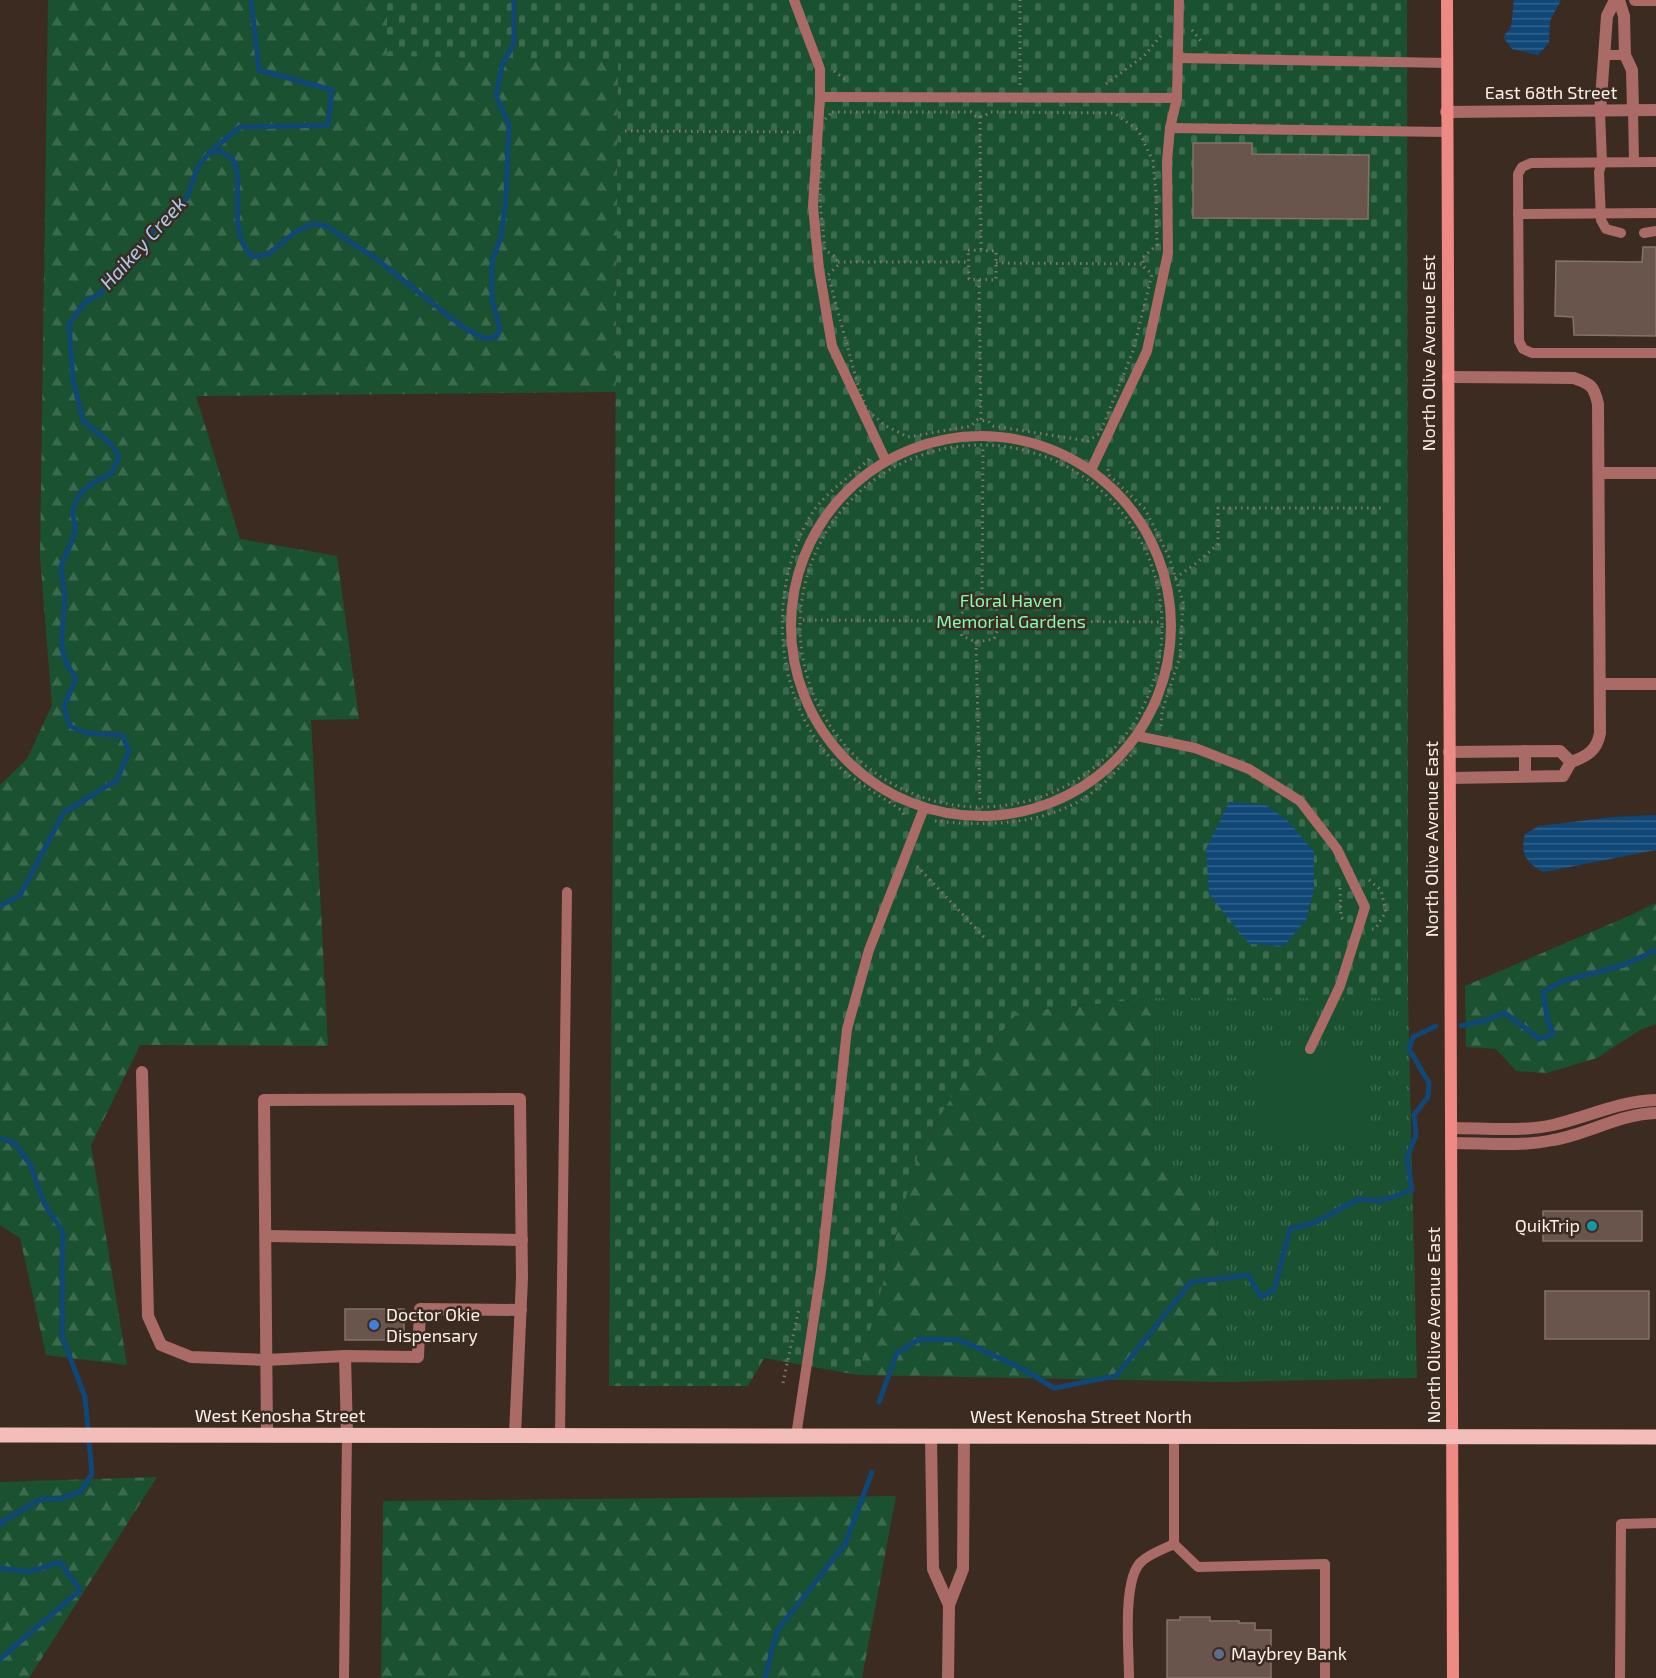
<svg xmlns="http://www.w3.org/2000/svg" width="1656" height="1678" viewBox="0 0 1656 1678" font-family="'Exo 2',sans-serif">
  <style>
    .grass { fill: url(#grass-tufts) }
    .forest { fill: url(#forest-firs) }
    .cemetery { fill: url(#cemetery-stones) }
    .park { fill: #1a5131 }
    .water { fill: url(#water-rules) }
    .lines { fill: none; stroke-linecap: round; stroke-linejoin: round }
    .stream { stroke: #0f4777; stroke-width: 5 }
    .building { fill: #69554c; stroke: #877269; stroke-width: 1.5 }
    .path { stroke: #85766d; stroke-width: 3; stroke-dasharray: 1.5 4.5; stroke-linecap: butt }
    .lane { stroke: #aa6a65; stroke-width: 10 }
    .street { stroke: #aa6a65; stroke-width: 12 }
    .secondary { stroke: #ef8983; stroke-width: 12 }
    .primary { stroke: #f3beb9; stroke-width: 15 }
    .culture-dot { fill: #0f9aa8; stroke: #3c2b21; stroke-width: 2 }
    .shop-dot { fill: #3f7fe0; stroke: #3c2b21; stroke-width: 2 }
    .service-dot { fill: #5c6f8a; stroke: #3c2b21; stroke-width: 2 }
    .labels { text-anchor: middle; stroke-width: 5; stroke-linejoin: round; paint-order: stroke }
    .street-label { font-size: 18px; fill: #fcf0ea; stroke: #3c2b21 }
    .park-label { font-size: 18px; fill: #83fcaf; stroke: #3c2b21 }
    .poi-label { font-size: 18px; fill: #fcf0ea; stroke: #3c2b21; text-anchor: start }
    .water-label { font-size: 20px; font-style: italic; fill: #a9cbee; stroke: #3c2b21 }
  </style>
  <defs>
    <pattern id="grass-tufts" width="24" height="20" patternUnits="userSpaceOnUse" patternTransform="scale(1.5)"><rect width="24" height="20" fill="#1a5131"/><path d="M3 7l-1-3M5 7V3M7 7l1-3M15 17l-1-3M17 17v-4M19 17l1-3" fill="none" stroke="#3c6a4f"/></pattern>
    <pattern id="forest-firs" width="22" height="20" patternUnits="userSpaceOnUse" patternTransform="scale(1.5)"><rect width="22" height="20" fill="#1a5131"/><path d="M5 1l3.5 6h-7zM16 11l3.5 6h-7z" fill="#3c6a4f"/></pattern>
    <pattern id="cemetery-stones" width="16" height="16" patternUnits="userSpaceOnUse" patternTransform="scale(1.5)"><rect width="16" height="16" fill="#1a5131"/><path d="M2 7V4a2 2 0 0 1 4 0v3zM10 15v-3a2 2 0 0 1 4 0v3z" fill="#3c6a4f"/></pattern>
    <pattern id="water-rules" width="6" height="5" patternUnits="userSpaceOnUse" patternTransform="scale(1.5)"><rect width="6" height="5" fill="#0f4777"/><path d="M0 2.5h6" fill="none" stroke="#33628a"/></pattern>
  </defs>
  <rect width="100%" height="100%" fill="#3c2b21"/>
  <polygon class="grass" points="1155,998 1408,998 1417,1378 1226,1382 1214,1210 1154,1161"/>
  <g class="forest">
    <polygon points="48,0 387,0 387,56 618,59 616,392 196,396 240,539 337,556 359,719 311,720 328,1046 140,1045 91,1145 127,1365 46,1355 20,1238 0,1225 0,785 27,759 52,705 40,557"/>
    <polygon points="1656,903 1656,1024 1640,1030 1597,1058 1547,1073 1516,1071 1496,1049 1466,1047 1465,986 1631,915"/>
    <polygon points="1155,998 1154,1161 1214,1210 1226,1382 858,1375 919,1150 959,1085 1018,1012"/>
    <polygon points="157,1477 29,1678 0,1678 0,1482"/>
    <polygon points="896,1496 862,1678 381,1678 383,1501"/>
  </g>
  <polygon class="cemetery" points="387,0 1407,0 1408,998 1155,998 1018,1012 959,1085 919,1150 858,1375 764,1358 748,1386 609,1386 618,60 387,56"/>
  <polygon class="park" points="1362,1051 1367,1137 1262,1143 1260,1053"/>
  <g class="water">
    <polygon points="1514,0 1561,0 1550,21 1549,43 1538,55 1512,49 1503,37 1511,27"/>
    <polygon points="1229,802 1266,805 1288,821 1314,852 1314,889 1306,920 1284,946 1249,944 1209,894 1206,849"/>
    <path d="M1656,815V850L1544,872C1526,864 1520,853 1525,834L1539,826L1613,817Z"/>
  </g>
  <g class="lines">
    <g class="stream">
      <polyline points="211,151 240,127 328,125 332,90 259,70 251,0"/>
      <path d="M0,906L20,895L64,812L117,780L129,751L122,735L87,733L70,726L64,707L76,678C50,644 68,626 64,590C64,582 60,574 61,567C64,556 76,538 75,528C75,516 69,515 76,501C83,486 98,480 112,473L119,457L110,443L83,421L73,380L69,324L84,303L102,292L171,211L187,198L198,166L209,153L220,151C223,153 229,156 232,159C247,176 224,232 253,257L268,254L297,231L313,224L326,226L375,258L464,328L486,339L497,336L500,329L492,300V262L501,237L506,197L509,125L496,95L502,66L514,43V0"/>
      <polyline points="1461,1026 1486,1020 1505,1013 1540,1039 1553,1034 1547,1018 1543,992 1563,981 1624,965 1656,950"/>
      <polyline points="0,1138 15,1143 31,1166 44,1203 63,1232 62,1259 62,1336 85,1397 92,1474 80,1492 58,1499 41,1499 3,1521 0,1526"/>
      <polyline points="879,1402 897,1353 920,1339 960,1340 1019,1367 1054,1388 1116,1376 1191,1282 1248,1275 1261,1297 1274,1290 1290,1229 1314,1223 1359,1199 1380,1201 1412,1190 1407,1158 1416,1135 1414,1115 1428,1097 1429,1083 1409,1049 1413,1037 1436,1026"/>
      <polyline points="0,1568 29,1572 60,1562 80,1590 0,1659"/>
      <polyline points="765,1678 777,1631 845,1544 872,1472"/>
    </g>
  </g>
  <g class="building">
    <polygon points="1193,143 1252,143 1252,154 1369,155 1368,219 1193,218"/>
    <polygon points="1643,247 1656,247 1656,336 1574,335 1573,317 1555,316 1556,261 1642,262"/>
    <rect x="1543" y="1211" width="99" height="30"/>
    <rect x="1545" y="1291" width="104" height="48"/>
    <rect x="345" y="1309" width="59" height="31"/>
    <polygon points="1180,1617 1210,1617 1210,1621 1239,1621 1239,1623 1255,1623 1255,1630 1271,1630 1271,1678 1167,1678 1167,1620 1180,1620"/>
  </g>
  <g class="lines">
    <g class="path">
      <polyline points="1192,30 1203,44"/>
      <polyline points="834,71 847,81"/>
      <polyline points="1106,84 1144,56 1163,33"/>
      <polyline points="1020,85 1020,0"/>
      <polygon points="832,112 971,112 976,116 983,117 990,112 1114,113 1138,130 1153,161 1156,193 1157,245 1142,258 1144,267 1152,274 1133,351 1100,433 1088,441 993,426 988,421 977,420 971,426 908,437 886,426 867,410 857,382 828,275 838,265 836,257 825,250 820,203 821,123"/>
      <polyline points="980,116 981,251"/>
      <polyline points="625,131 804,132"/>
      <polygon points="968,250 996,251 996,280 969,279"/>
      <polyline points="838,262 968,262"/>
      <polyline points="996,263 1143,264"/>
      <polyline points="979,280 981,420"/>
      <circle cx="981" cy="626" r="181"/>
      <path d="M869,459C848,479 822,494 808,520C769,592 774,689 826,753C846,778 876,792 902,811L905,817"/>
      <polyline points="1108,469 1109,475 1145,509 1169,557 1183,602 1180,657 1162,711 1161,727"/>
      <polyline points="1175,578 1198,562 1218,544 1218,508 1382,508"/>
      <polyline points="982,601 983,448"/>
      <polyline points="803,620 957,621 962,636 976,642 994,639 1001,621 996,608 982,601 967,605 957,621"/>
      <polyline points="1001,621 1163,622"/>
      <polyline points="976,642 980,804"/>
      <path d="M935,821C990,827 1055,825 1099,787C1112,777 1123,763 1135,751"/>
      <polyline points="917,866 984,937"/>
      <polyline points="1369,880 1381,890 1386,912 1375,929 1371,929"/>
      <polyline points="1340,888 1341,917 1345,922"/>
      <polyline points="783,1383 799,1308"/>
    </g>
    <g class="lane">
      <polyline points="794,0 820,69 820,97 813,206 819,269 832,346 885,459"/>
      <polyline points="1605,55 1625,55"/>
      <polyline points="1179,58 1448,63"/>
      <polyline points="820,97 1177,98"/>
      <polyline points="1633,110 1634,162"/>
      <polyline points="1600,112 1602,162 1599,172 1601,220 1606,229 1621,233"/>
      <polyline points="1170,128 1446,132"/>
      <polyline points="1656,162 1531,163 1522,167 1518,174 1519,341 1523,349 1532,353 1656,353"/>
      <polyline points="1518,214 1656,213"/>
      <polyline points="1644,233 1656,231"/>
      <circle cx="981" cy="626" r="190"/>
      <polyline points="1091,470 1147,351 1168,253 1167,161 1170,128 1177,98 1179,0"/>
      <polyline points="1137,736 1195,748 1249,769 1300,801 1337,849 1365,907 1340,986 1310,1049"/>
      <polyline points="560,1435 567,892"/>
      <polyline points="796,1436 821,1271 847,1029 869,950 924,808"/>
      <polyline points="1174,1436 1174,1544 1198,1567 1325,1564 1325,1678"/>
      <polyline points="344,1678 347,1435"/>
      <path d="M1129,1678C1129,1651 1122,1580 1141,1562C1149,1554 1164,1549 1174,1544"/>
      <polyline points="1620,1678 1621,1524 1656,1523"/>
    </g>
    <g class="street">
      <polyline points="1619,0 1624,16 1625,55 1632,70 1633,110"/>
      <polyline points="1635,0 1656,0"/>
      <polyline points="1446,112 1656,110"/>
      <polyline points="1600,112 1607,16 1615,0"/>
      <path d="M1448,377L1574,378C1591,384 1594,386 1598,404L1600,733C1597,750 1588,756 1571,762"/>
      <polyline points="1599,473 1656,473"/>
      <polyline points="1600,684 1656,684"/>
      <polyline points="1525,751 1525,776"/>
      <polyline points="1449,752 1560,751 1571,762 1563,776 1450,778"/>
      <polyline points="142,1072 148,1316 161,1345 191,1357 266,1360 345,1356 418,1357 420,1309 521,1310"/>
      <path d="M1451,1128C1484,1128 1520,1132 1553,1125C1588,1117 1619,1101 1656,1100"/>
      <path d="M1451,1143C1485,1143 1520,1147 1553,1140C1588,1134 1620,1114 1656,1113"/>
      <polyline points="266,1236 522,1240"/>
      <polyline points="345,1356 347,1435"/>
      <polyline points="267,1435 264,1100 520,1099 522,1278 515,1435"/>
      <polyline points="931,1437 933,1569 949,1605"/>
      <polyline points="948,1678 949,1605 963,1569 964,1437"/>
    </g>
    <polyline class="secondary" points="1447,0 1453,1678"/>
    <polyline class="primary" points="0,1435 1656,1437"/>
  </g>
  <circle class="culture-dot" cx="1592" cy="1226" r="6"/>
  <circle class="shop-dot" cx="374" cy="1325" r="6"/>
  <circle class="service-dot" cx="1219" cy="1654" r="6"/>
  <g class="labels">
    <g class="street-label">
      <text x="1551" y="99">East 68th Street</text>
      <text transform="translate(1429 353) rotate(-90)" y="6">North Olive Avenue East</text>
      <text transform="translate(1432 839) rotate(-90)" y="6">North Olive Avenue East</text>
      <text transform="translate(1434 1325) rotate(-90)" y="6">North Olive Avenue East</text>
      <text x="280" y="1422">West Kenosha Street</text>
      <text x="1081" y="1423">West Kenosha Street North</text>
    </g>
    <g class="park-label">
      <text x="1011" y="607">Floral Haven<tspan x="1011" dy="21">Memorial Gardens</tspan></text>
    </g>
    <g class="poi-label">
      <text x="1580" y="1232" text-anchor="end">QuikTrip</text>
      <text x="386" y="1321">Doctor Okie<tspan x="386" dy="21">Dispensary</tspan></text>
      <text x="1231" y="1660">Maybrey Bank</text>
    </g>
    <g class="water-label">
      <text transform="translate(143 243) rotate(-48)" y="7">Haikey Creek</text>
    </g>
  </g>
</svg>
